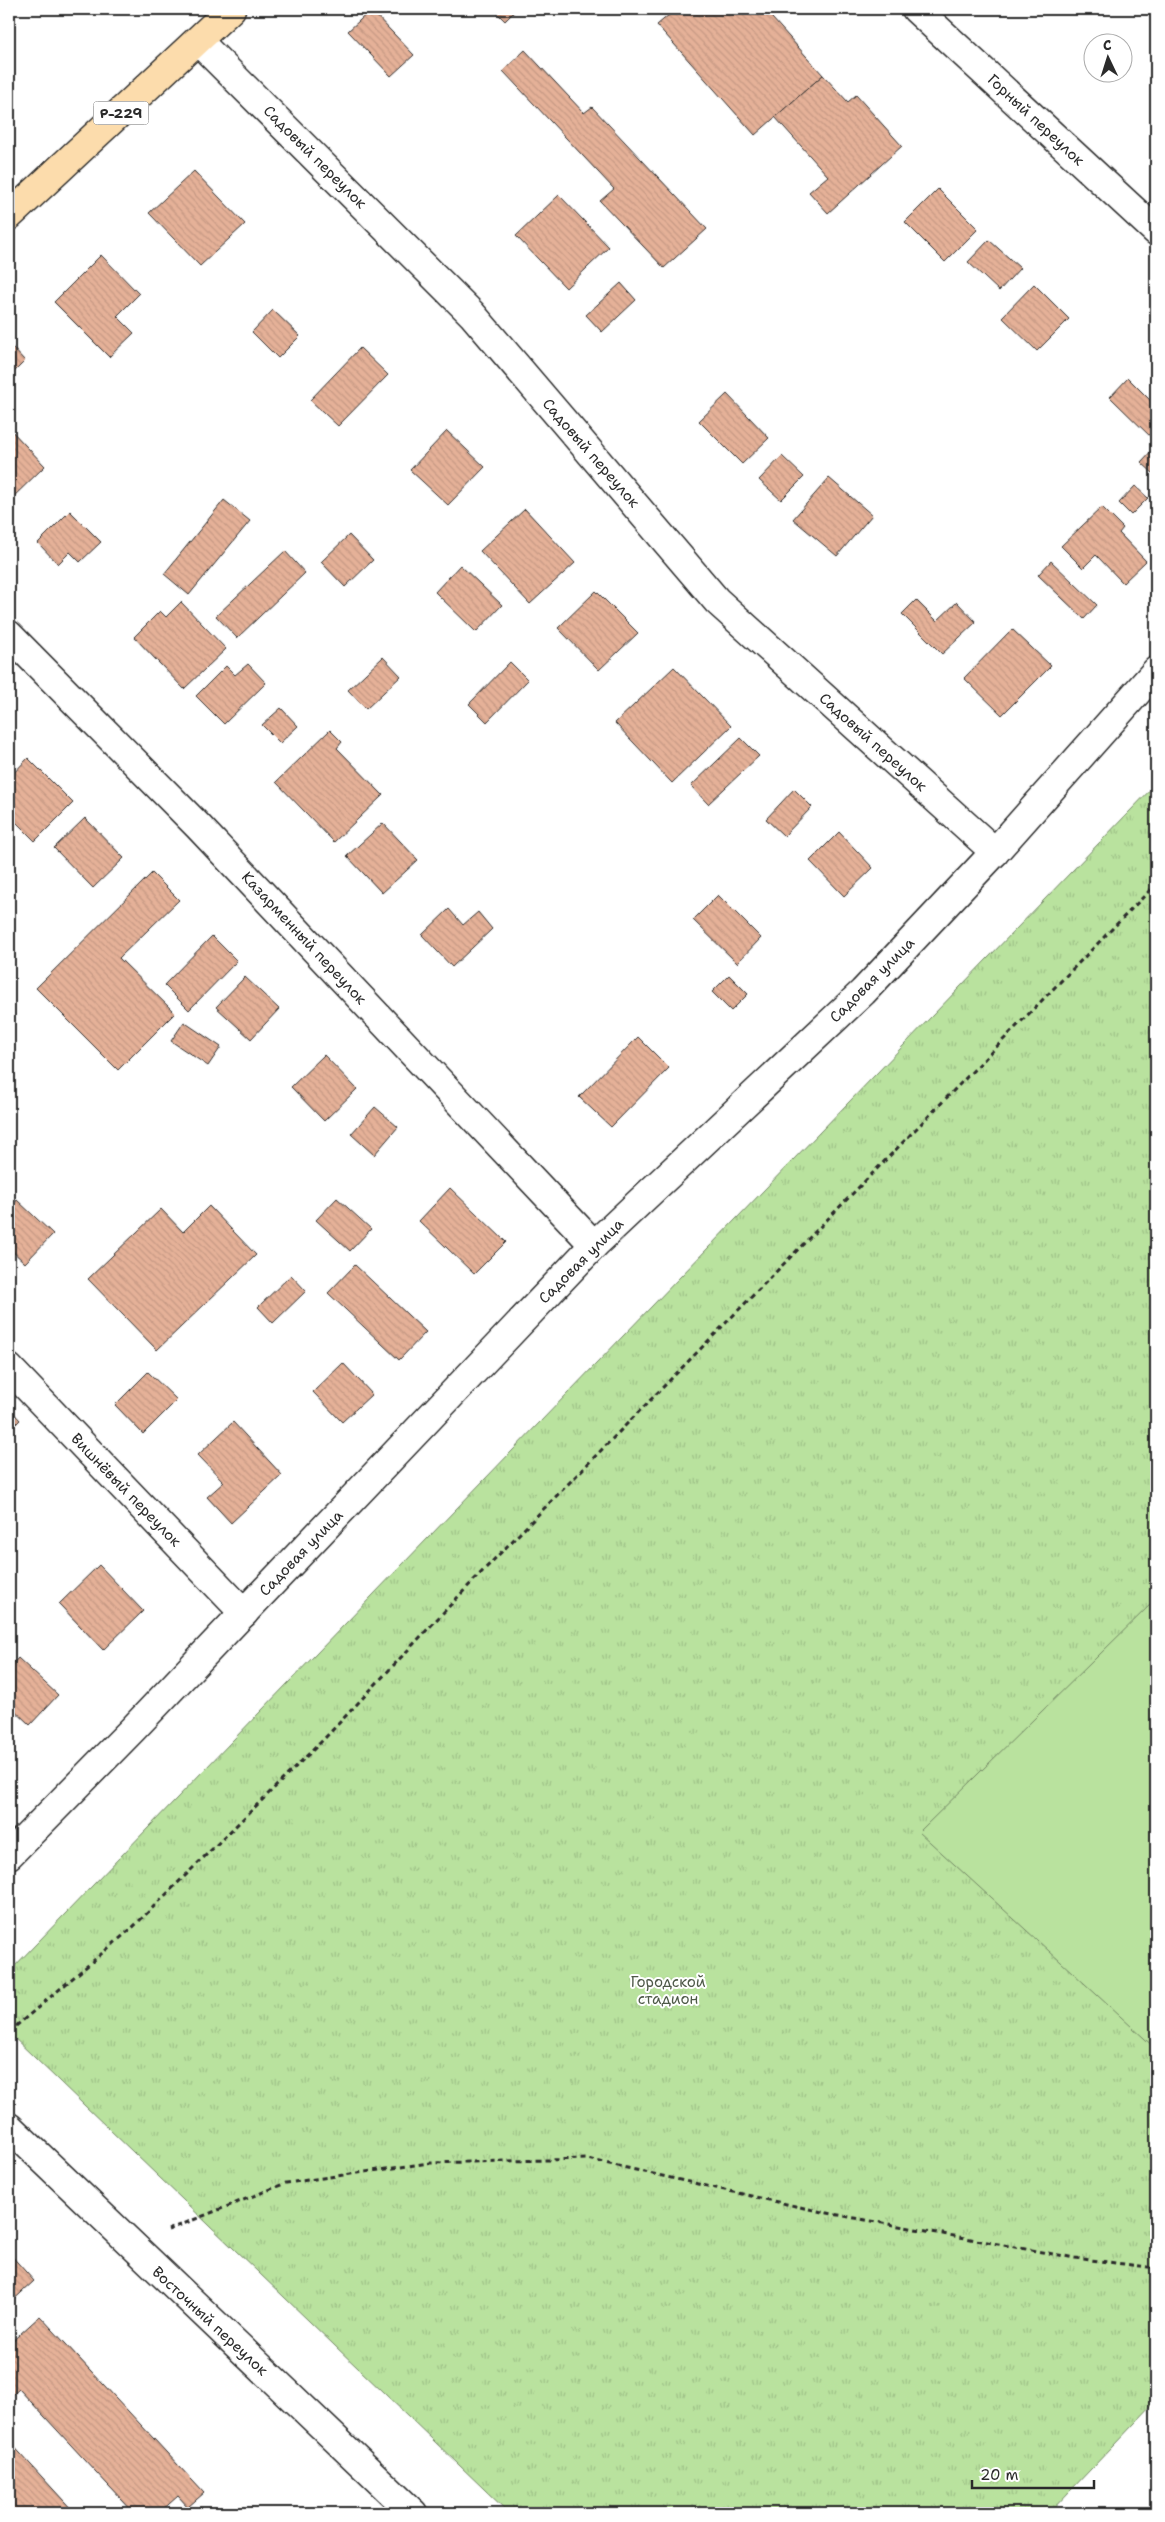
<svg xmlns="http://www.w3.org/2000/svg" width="1165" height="2522" viewBox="0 0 1165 2522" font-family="'Shantell Sans',sans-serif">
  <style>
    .grass { fill: url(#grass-tufts); stroke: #728664 }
    .pitch { fill: #b9e29e; stroke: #728664 }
    .building { fill: url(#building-back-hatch); stroke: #2b2b2b }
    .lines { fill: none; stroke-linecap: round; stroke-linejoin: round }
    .minor-casing { stroke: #2b2b2b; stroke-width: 31 }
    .primary-casing { stroke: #2b2b2b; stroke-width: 31 }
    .path { stroke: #2b2b2b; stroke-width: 3; stroke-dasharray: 5 4; stroke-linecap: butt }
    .minor { stroke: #fff; stroke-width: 28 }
    .primary { stroke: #fcdcac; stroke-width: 28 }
    .labels { text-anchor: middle; stroke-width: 4; stroke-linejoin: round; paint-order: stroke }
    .shield { fill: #fff; stroke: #6b6b6b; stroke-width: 1 }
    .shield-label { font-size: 14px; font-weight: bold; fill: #2b2b2b }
    .street-label { font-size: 15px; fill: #2b2b2b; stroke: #fff }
    .park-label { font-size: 15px; fill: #4e5948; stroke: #fff }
  </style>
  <defs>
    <pattern id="grass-tufts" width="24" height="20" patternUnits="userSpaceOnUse" patternTransform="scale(1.25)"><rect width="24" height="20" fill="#b9e29e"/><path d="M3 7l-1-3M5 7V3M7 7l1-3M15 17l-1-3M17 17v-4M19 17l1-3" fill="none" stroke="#9fc288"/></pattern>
    <pattern id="building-back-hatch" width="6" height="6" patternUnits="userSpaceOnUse" patternTransform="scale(1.25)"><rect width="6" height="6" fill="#e5b198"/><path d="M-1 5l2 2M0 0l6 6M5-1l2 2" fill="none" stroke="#c59883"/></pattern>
  </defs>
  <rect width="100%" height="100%" fill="#fff"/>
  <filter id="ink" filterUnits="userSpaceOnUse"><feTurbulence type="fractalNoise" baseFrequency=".02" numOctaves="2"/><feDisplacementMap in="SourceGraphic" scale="10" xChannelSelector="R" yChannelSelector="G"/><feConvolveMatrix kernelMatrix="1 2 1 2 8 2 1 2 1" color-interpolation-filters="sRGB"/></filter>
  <g filter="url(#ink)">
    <polygon class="grass" points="1156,784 1156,2401 1049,2513 509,2513 9,2033 9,1972"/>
    <polygon class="pitch" points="1156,1599 1156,2049 919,1832"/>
    <g class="building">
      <polygon points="493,9 517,9 505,21"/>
      <polygon points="676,9 764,9 823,75 755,135 657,25"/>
      <polygon points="371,10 414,55 391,76 348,31"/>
      <polygon points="525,50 584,113 592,107 707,229 664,268 600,201 614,189 503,71"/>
      <polygon points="823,75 848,102 856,95 902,146 828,213 809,192 828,176 775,117"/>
      <polygon points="194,171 245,224 200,266 149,213"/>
      <polygon points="938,189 978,229 945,262 905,222"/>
      <polygon points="559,195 609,247 566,288 516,236"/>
      <polygon points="989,240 1020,268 999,291 968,262"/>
      <polygon points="101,255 139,294 117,316 134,333 109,357 54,302"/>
      <polygon points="621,283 636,300 602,332 586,315"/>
      <polygon points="1034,284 1069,319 1037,351 1002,317"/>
      <polygon points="273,310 300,336 278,358 252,332"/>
      <polygon points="12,347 25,361 9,377 9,350"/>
      <polygon points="360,348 388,375 338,426 310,400"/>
      <polygon points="1128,378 1156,406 1156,442 1110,397"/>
      <polygon points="727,394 769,438 742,464 699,421"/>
      <polygon points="9,428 45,466 9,501"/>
      <polygon points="447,431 485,467 448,505 410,470"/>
      <polygon points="1156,446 1156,476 1141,462"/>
      <polygon points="782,456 804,477 781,500 759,480"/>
      <polygon points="829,478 872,515 837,556 793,519"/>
      <polygon points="1135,486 1148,498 1131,515 1119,503"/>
      <polygon points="224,500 250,521 189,595 164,574"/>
      <polygon points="1102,507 1123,528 1119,533 1146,561 1123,583 1096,555 1083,568 1061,546"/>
      <polygon points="525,509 575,563 530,604 480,551"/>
      <polygon points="70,511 101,542 80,562 70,552 58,564 38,543"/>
      <polygon points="349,535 373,560 345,587 321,562"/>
      <polygon points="285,551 305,573 237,638 216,616"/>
      <polygon points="1051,561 1097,605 1084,619 1038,575"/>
      <polygon points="460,565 502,605 476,632 435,592"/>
      <polygon points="596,591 638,633 599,670 558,628"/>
      <polygon points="916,600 937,621 957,602 976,622 942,654 902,614"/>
      <polygon points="181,602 226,649 184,689 134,637 160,611 166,617"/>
      <polygon points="1012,629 1051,666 1002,715 964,678"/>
      <polygon points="383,657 401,676 366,709 348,690"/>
      <polygon points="510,662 528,680 487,722 469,704"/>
      <polygon points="248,664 266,683 224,724 196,696 226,666 235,675"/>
      <polygon points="674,667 731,726 672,783 615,723"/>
      <polygon points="281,708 298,726 280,743 262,725"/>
      <polygon points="330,730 342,742 337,748 383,795 334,842 276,782"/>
      <polygon points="741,738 759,756 708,804 691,786"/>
      <polygon points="28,758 73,803 35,841 9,815 9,778"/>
      <polygon points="794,789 812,807 784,836 766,819"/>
      <polygon points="85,818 124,858 93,888 54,848"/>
      <polygon points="383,823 418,860 382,893 347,856"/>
      <polygon points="839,832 873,868 844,896 810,861"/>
      <polygon points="152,873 179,900 119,958 175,1013 118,1070 36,988"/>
      <polygon points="718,895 761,938 737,963 693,920"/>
      <polygon points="449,909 463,925 478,912 492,929 452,967 422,935"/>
      <polygon points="212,936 237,961 189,1010 164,985"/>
      <polygon points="729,975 748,994 731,1011 712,992"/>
      <polygon points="245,977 279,1009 251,1039 216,1007"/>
      <polygon points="184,1022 221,1047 208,1066 171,1041"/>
      <polygon points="638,1037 669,1068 611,1127 579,1097"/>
      <polygon points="324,1055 357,1089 324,1121 291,1087"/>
      <polygon points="375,1107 398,1127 374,1155 351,1134"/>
      <polygon points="450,1188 506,1242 474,1274 419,1221"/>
      <polygon points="337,1198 371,1229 350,1251 316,1220"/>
      <polygon points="17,1200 53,1234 25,1263 9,1248 9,1209"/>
      <polygon points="209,1206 256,1255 157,1350 88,1279 161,1209 183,1232"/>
      <polygon points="355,1265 426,1332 399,1360 328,1293"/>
      <polygon points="291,1275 306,1291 273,1323 258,1307"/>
      <polygon points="343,1363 372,1394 342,1422 313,1392"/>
      <polygon points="148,1372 177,1400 143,1434 115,1405"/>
      <polygon points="9,1408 20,1420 9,1431"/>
      <polygon points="233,1422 282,1475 231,1523 207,1497 224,1482 198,1455"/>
      <polygon points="99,1565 143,1611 103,1650 59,1604"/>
      <polygon points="18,1658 58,1695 30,1725 9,1705 9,1668"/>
      <polygon points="9,2253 34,2281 9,2304"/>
      <polygon points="40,2316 204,2493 188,2507 178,2496 159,2513 134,2513 19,2389 9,2398 9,2344"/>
      <polygon points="9,2441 75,2513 9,2513"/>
    </g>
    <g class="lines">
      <g class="minor-casing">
        <g id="minor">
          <polyline points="916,9 1156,231"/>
          <polyline points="199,42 472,314 717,601 995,852"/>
          <polyline points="9,635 198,826 594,1245"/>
          <polyline points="9,1368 244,1613"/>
          <polyline points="9,1855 133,1729 594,1245 863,992 995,852 1156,671"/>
          <polyline points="9,2127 413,2513"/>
        </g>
      </g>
      <g class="primary-casing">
        <polyline id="primary" points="9,216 231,9"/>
      </g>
      <g class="path">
        <polyline points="9,2032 132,1928 324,1739 474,1580 1156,884"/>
        <polyline points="168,2230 286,2183 429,2163 587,2159 822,2212 1075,2258 1156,2268"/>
      </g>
      <use href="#minor" class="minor"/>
      <use href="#primary" class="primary"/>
    </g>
  </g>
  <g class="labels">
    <rect class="shield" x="93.5" y="101.5" width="55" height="23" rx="4"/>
    <g class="shield-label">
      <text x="121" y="118">Р-229</text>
    </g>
    <g class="street-label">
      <text transform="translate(1036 120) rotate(43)" y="5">Горный переулок</text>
      <text transform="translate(315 157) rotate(45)" y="5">Садовый переулок</text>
      <text transform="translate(591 453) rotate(49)" y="5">Садовый переулок</text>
      <text transform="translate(873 742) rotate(42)" y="5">Садовый переулок</text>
      <text transform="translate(304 938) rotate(47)" y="5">Казарменный переулок</text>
      <text transform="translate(872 980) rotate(-45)" y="5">Садовая улица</text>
      <text transform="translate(581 1261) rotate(-45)" y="5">Садовая улица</text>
      <text transform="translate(126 1490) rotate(46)" y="5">Вишнёвый переулок</text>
      <text transform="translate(301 1553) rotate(-46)" y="5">Садовая улица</text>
      <text transform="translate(210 2321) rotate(43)" y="5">Восточный переулок</text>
    </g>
    <g class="park-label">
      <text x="668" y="1987">Городской<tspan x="668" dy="17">стадион</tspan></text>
    </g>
  </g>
  <rect width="1165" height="2522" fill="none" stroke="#fff" stroke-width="30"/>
  <rect x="15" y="15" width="1135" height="2492" fill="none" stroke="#2b2b2b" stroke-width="2" filter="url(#ink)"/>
  <g transform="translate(1108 58) rotate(356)"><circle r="24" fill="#ffffff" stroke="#aaaaaa"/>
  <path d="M0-4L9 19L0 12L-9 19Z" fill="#2b2b2b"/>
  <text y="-8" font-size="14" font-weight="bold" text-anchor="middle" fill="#2b2b2b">С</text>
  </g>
  <path d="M972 2480v8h122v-8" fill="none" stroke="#2b2b2b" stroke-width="2.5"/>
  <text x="980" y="2480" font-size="15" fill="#2b2b2b" stroke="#ffffff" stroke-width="4" paint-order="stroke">20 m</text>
</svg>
